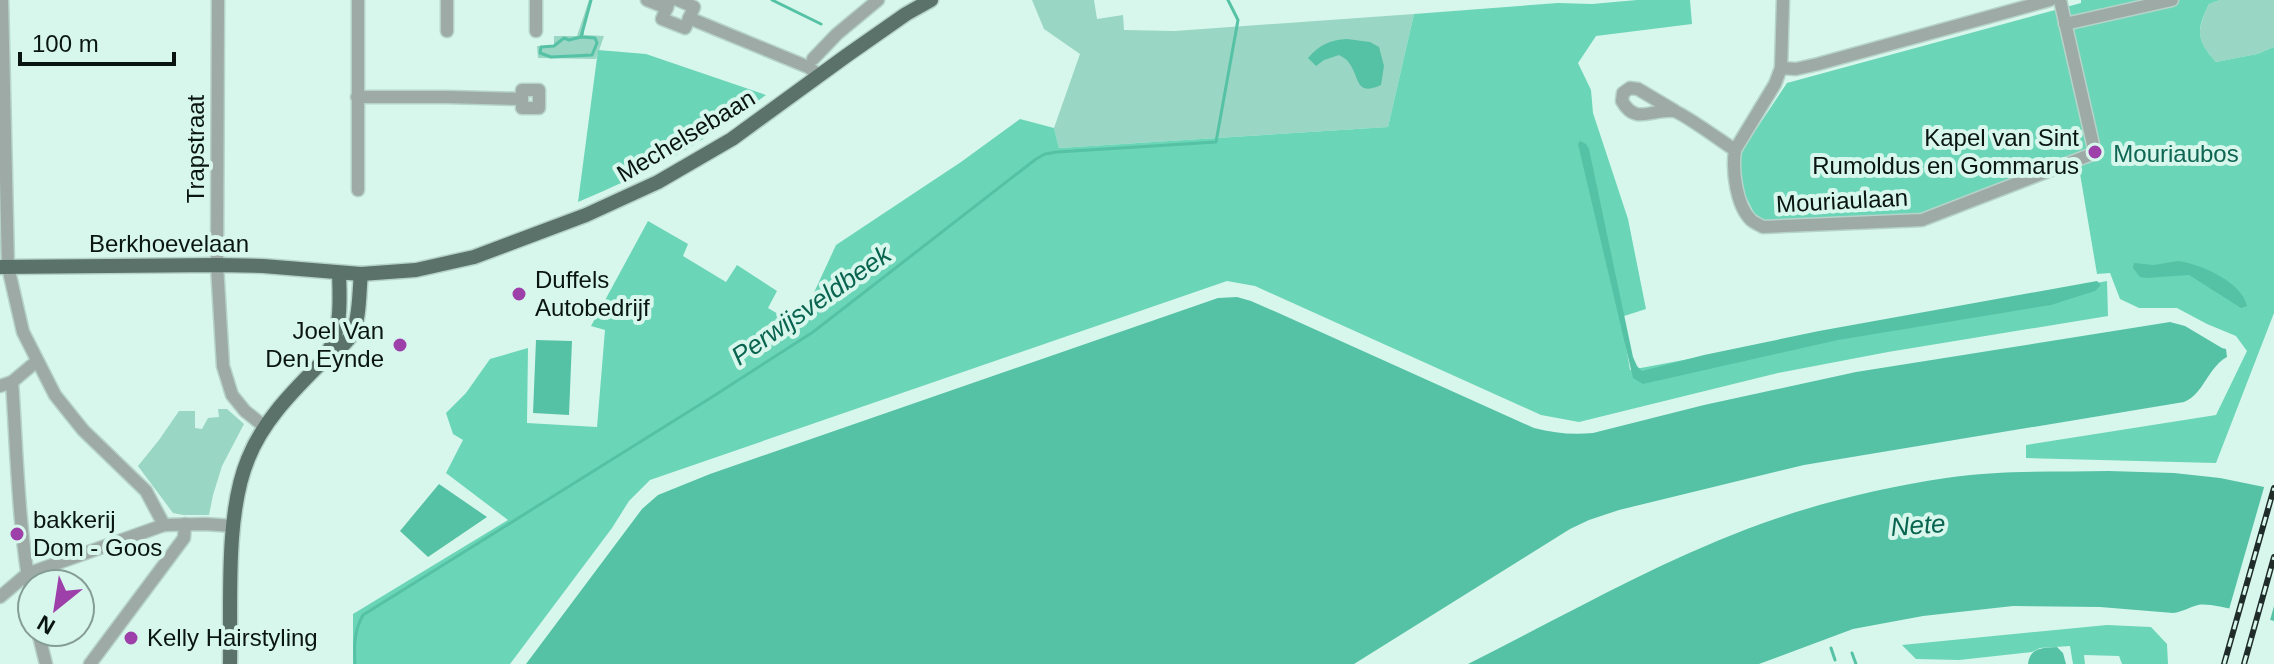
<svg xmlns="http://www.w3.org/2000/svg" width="2274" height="664" viewBox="0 0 2274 664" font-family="Arial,sans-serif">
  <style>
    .green { fill: #99d6c3 }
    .forest { fill: #6bd5b7 }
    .water { fill: #56c2a5 }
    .pier { fill: #d7f7ec }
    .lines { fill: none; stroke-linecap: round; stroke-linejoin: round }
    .stream { stroke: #56c2a5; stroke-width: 3 }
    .minor-casing { stroke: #b6d3c9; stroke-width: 15 }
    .major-casing { stroke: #b6d3c9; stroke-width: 17 }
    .minor { stroke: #9daaa6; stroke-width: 12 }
    .major { stroke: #5a726a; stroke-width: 14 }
    .rail-casing { stroke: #1f2c29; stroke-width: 6 }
    .rail { stroke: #d7f7ec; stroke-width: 3; stroke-dasharray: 9; stroke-linecap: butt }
    .poi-dot { fill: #9d40aa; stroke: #d7f7ec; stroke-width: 3 }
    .labels { text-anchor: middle; stroke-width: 8; stroke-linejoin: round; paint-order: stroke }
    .street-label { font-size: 24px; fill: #0a1512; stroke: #d7f7ec }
    .poi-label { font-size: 24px; fill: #0a1512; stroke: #d7f7ec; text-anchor: start }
    .park-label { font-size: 24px; fill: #0d6552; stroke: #d7f7ec }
    .water-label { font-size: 26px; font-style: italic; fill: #08634f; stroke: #d7f7ec }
  </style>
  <rect width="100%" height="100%" fill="#d7f7ec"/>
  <g class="green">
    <polygon points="589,0 592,0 584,25 584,35 604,36 596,59 538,58 537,46 554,46 554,36 577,36"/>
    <polygon points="1032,0 1094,0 1097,19 1123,15 1124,30 1175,31 1414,14 1388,127 1059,148 1054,128 1080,54 1044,29"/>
    <path d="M2220,0H2274V47L2257,54L2216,62C2196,40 2196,31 2209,4Z"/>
    <polygon points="218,409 227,409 244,424 222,466 213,495 209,515 183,515 173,513 138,466 159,440 179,411 195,411 195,428 202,429 208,418 219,417"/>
  </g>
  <g class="forest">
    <polygon points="1637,0 1690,0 1692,24 1596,36 1578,63 1591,90 1593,113 1628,219 1646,309 1621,317 1630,370 2107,281 2108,316 1888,352 1778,373 1579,422 1541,415 1255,286 1227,281 650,480 629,501 612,528 510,664 353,664 353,614 508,520 446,473 463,440 453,434 446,413 466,393 490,359 528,348 527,423 597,427 605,330 591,326 648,221 688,244 683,256 726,282 737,265 777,291 768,308 790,321 797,310 805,312 836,245 961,162 1020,119 1054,128 1059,148 1388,127 1414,14 1558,3 1592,4"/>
    <path d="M2081,0H2220L2209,4C2196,30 2196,40 2216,62L2257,54L2274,47V313L2216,463L2026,458V445L2216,415L2247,351L2236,336L2207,324L2177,308H2139L2120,299L2110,273L2097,274L2077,156L1928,214L1765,223L1754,213L1745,195L1738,163L1743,149L1787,83L2081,3Z"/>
    <path d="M598,50L646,54L766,95C735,117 706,139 673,157C642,174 611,188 578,202Z"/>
    <polygon points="2107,625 2151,627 2167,644 2168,664 2122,664 2119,656 2084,655 2085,664 2073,664 2070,646 2040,648 2032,652 1959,660 1916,659 1902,645"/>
  </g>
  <g class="water">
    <path d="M1347,39L1370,42L1379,47L1384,66L1381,85C1355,97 1360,77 1349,63C1347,59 1342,57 1339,55L1324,60L1316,66L1308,58C1319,45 1330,40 1347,39Z"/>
    <polygon points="1580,141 1586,144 1589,149 1633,357 1637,366 1642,371 1704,355 1819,331 2097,281 2101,285 2095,291 2051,305 1838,340 1643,384 1633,378 1578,144"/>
    <path d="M2178,261C2201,264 2242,282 2247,306L2241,308L2189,275L2146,278L2140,277L2133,268L2134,263L2154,265Z"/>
    <path d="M1237,297L1251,301L1283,315L1534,428C1554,433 1572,435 1593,433L1704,405L1856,372L2170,322L2185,326L2222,348L2226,349L2227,357C2208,367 2204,394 2184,402L1804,465L1619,510L1589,520L1570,529L1354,664H526L642,509L658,495L710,474L1218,298Z"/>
    <polygon points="536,340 572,341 569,415 533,413"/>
    <path d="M2109,471L2174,473L2220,478L2274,489V621C2256,616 2214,602 2198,605C2189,607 2183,612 2173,613L2100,607L2013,606L1923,616L1853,629L1759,664H1468C1560,618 1650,566 1747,529C1810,505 1879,488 1946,478C2000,470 2055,472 2109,471Z"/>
    <polygon points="439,484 487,517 428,557 400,531"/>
    <path d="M2057,647L2063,653L2066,664H2028C2030,647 2043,648 2057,647Z"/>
  </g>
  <polygon class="pier" points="2265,484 2274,485 2274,606 2269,624 2228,613"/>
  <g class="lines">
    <g class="stream">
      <polyline points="772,0 821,24"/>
      <polyline points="581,37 569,40 564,38 554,46 541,47 540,53 551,57 592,55 597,43 595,38 581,37 591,0"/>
      <polyline points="1831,648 1835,660"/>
      <polyline points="1852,653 1856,664"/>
      <path d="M355,664C354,646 354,631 363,615L712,397L813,332L1036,159L1045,154L1057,152L1216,142L1238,20L1228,0"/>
    </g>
    <g class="minor-casing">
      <g id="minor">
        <polyline points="2,0 8,267 23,332 55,395 83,430 146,491 164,525"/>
        <polyline points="218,0 217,265 223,366 232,395 245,411 265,427"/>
        <polyline points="536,0 536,31"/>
        <polyline points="647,0 667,8"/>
        <polyline points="670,0 662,19 685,28 694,7 678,0"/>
        <polyline points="689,18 808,67 819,75"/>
        <polyline points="2065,24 2172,0"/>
        <polyline points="447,31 447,0"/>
        <polyline points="813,59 837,34 878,0"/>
        <polyline points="1781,68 1796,69 1818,64 2050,0"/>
        <polyline points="357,97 447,97 522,99 522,108 539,108 539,90 522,90 522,99"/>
        <path d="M1675,111L1638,89L1630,88L1623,93L1622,101C1636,126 1652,108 1674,111C1683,113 1724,143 1735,150C1732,170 1736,205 1751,220C1755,223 1759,225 1763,227L1922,220L2095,153L2060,0"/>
        <polyline points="1735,150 1775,84 1781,68 1783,0"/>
        <polyline points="358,190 358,0"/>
        <path d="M12,382C17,454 18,528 32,600"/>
        <polyline points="0,386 12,382 37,361"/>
        <polyline points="0,597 27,574 164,525 205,524 233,526"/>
        <polyline points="38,632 46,664"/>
        <polyline points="90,664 184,538 185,524"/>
      </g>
    </g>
    <g class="major-casing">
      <g id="major">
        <polyline points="0,267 217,265 263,266 361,274 416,270 474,257 586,215 658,182 732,139 846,56 906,14 931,0"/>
        <path d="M326,355C342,331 340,301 339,273"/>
        <path d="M230,664C231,603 225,514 248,459C262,423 290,394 317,367C328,356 344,348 352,334C360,320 359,290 361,274"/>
      </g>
    </g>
    <use href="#minor" class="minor"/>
    <use href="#major" class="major"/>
    <g class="rail-casing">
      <g id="rail">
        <polyline points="2224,664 2274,488"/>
        <polyline points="2244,664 2274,557"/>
      </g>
    </g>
    <use href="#rail" class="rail"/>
  </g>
  <g class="poi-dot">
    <circle cx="2095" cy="152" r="8"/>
    <circle cx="519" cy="294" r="8"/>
    <circle cx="400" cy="345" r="8"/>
    <circle cx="17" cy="534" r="8"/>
    <circle cx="131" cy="638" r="8"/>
  </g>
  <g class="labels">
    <g class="street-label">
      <text transform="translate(686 136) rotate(-31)" y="8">Mechelsebaan</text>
      <text transform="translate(196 149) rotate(-90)" y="8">Trapstraat</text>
      <text transform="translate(1842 201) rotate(-3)" y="8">Mouriaulaan</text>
      <text x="169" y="252">Berkhoevelaan</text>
    </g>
    <g class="poi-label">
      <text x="2079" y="146" text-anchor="end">Kapel van Sint<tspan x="2079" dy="28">Rumoldus en Gommarus</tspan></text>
      <text x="535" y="288">Duffels<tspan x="535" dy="28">Autobedrijf</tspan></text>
      <text x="384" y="339" text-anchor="end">Joel Van<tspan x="384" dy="28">Den Eynde</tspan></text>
      <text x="33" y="528">bakkerij<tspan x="33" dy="28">Dom - Goos</tspan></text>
      <text x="147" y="646">Kelly Hairstyling</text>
    </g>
    <g class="park-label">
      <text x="2176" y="162">Mouriaubos</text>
    </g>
    <g class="water-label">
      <text transform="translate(811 305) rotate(-35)" y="9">Perwijsveldbeek</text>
      <text transform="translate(1918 525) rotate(-4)" y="9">Nete</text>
    </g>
  </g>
  <g transform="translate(56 608) rotate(210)"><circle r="38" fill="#d7f7ec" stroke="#859d95" stroke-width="2"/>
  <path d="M0-6L14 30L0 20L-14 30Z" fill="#9d40aa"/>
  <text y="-12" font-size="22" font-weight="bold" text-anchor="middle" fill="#0a1512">N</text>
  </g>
  <path d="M20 52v12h154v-12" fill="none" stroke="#0a1512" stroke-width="4"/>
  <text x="32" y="52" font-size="24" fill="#0a1512" stroke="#d7f7ec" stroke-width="6" paint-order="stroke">100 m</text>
</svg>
